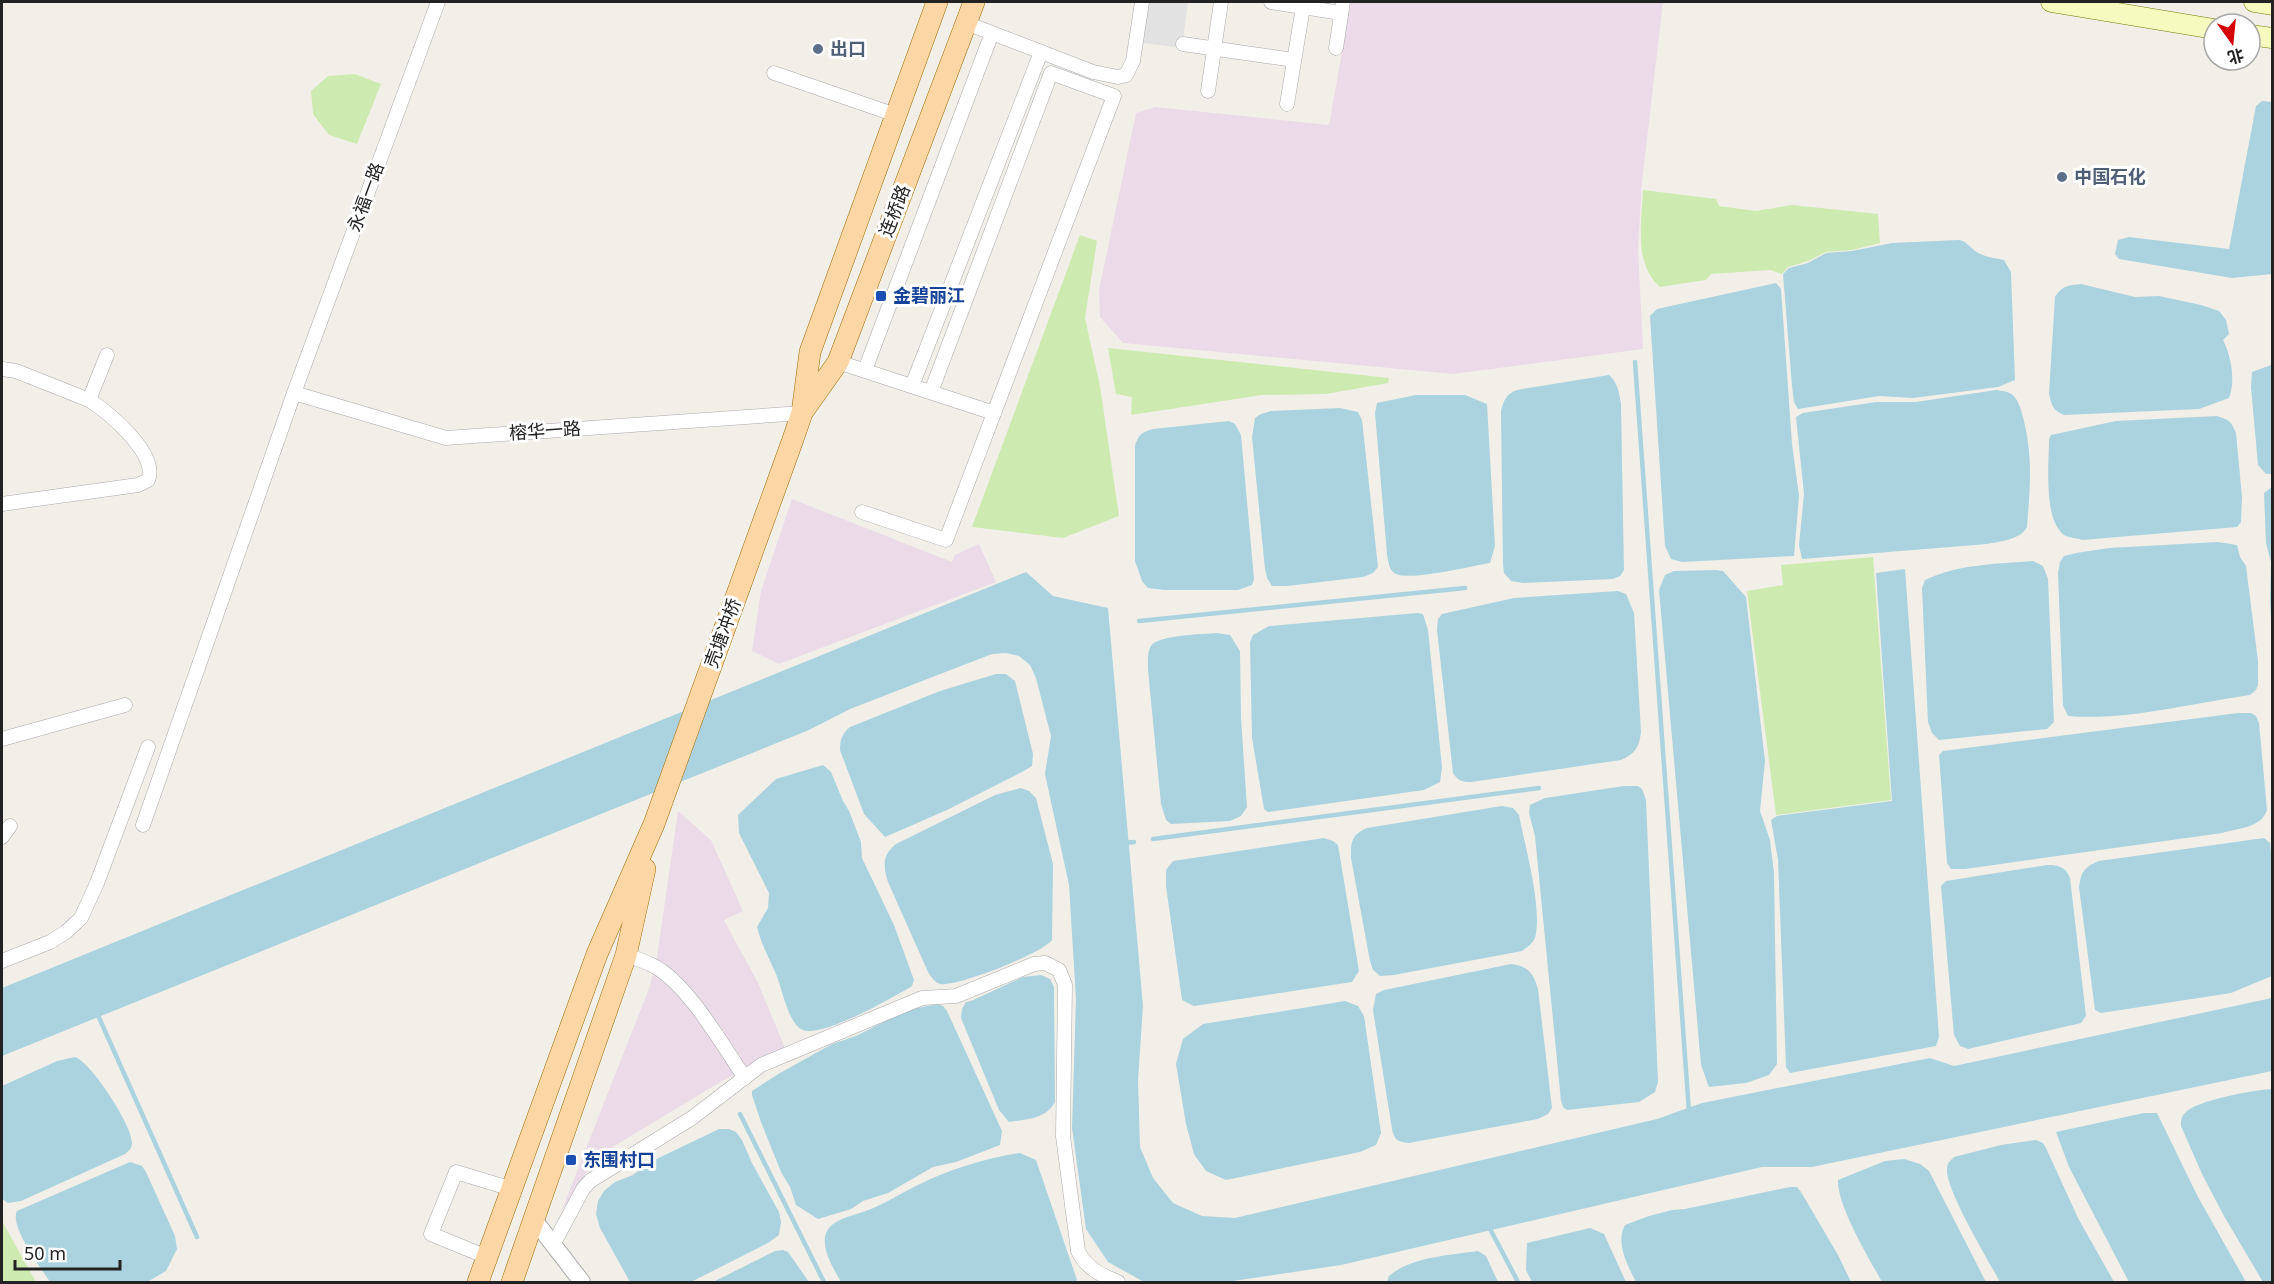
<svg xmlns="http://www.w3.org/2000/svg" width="2274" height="1284" viewBox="0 0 2274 1284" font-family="'Noto Sans','Noto Sans SC',sans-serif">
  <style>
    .industrial { fill: #ebdbe8 }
    .grass { fill: #cdebb0 }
    .parking { fill: #e2e2e2 }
    .water { fill: #aad3df }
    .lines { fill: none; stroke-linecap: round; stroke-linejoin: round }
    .stream { stroke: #aad3df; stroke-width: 4.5 }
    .minor-casing { stroke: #a9a9a9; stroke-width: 15 }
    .tertiary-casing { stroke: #a9a9a9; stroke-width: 18 }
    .secondary-casing { stroke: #707d05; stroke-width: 21 }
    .primary-casing { stroke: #a06b00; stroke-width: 22 }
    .minor { stroke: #fff; stroke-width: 14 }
    .tertiary { stroke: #fff; stroke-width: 16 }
    .secondary { stroke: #f7fabf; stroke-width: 20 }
    .primary { stroke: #fcd6a4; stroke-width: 21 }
    .service-dot { fill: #5c6f8a; stroke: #fff; stroke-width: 2 }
    .transit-dot { fill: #1a4fb4; stroke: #fff; stroke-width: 2 }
    .labels { text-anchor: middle; stroke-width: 6; stroke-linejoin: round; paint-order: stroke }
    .service-label { font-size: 18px; font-weight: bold; fill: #4e5e75; stroke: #fff; text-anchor: start }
    .street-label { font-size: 18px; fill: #222; stroke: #fff }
    .transit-label { font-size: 18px; font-weight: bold; fill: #164399; stroke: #fff; text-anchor: start }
  </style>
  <rect width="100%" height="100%" fill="#f2efe9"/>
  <g class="industrial">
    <polygon points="1351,2 1663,2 1642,182 1638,249 1643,349 1453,374 1123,343 1100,317 1099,290 1136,113 1155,107 1329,125"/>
    <polygon points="792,499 952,562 955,555 979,544 996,582 779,664 752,651 761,591"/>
    <polygon points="678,811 711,840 743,911 724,920 758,983 786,1050 722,1081 606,1151 591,1165 561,1212 650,986 657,957"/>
  </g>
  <g class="grass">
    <polygon points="355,74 381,84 357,144 329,135 313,114 311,91 328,76"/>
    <path d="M1643,190L1716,199L1719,206L1756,211L1792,205L1878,214L1880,243L1852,250L1826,252L1808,261L1788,267L1782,274L1770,270L1711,274L1706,280L1660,287C1633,264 1642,220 1643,190Z"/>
    <polygon points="1080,235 1097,241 1085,318 1100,386 1119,516 1063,538 972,527"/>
    <polygon points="1108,348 1389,378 1388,383 1326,394 1262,395 1131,415 1132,397 1116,394"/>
    <polygon points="1873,557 1891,800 1776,815 1747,591 1783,585 1781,565"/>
    <polygon points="2,1221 36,1282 2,1282"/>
  </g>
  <polygon class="parking" points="1149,2 1188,2 1182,48 1143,43"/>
  <g class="water">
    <polygon points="2262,101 2272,102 2272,274 2232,278 2119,259 2115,254 2118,240 2129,237 2229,249 2256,106"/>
    <path d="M1959,240C1967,242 1969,246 1975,251C1984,257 1994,258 2004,260L2011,272L2015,380L1998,387L1913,398L1879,396L1798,409L1794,402L1792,386L1783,274L1789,268L1808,263L1826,253L1852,251L1892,243Z"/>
    <polygon points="1776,283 1781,289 1792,444 1799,496 1794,556 1682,562 1671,559 1665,546 1650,316 1657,309"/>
    <path d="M2081,284L2135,297L2159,296L2201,305L2219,311L2226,320L2229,334L2223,340C2231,355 2236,382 2229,398L2199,409L2064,415C2053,411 2051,404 2049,393L2055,297C2062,286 2068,285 2081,284Z"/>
    <polygon points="2272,334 2272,474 2266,474 2258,465 2251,387 2252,372 2271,365"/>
    <path d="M1609,375C1618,383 1619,392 1621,404L1624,570L1620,576L1613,579L1523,583L1511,581L1504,573L1503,564L1501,411C1504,400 1506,394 1517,390Z"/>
    <path d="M1996,390C2002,391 2008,391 2013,395C2019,401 2022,413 2024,421C2033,460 2030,487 2027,527C2020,540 2001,541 1987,544L1802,559L1799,545L1804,494L1796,417L1803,413L1876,402H1916Z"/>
    <path d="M1416,395H1465L1487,404L1495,546L1490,563C1472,566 1410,581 1396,574C1389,571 1388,561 1387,554L1375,413L1377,403Z"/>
    <polygon points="1340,408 1358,412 1362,420 1378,567 1373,573 1363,577 1287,586 1272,586 1267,578 1265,569 1252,437 1255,418 1261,414 1271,411"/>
    <path d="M2217,416C2228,419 2232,422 2236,433L2242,497L2241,522L2237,527L2082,540C2077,538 2069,538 2064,535C2043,519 2049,465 2049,439L2051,435L2116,421Z"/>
    <path d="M1229,421L1235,424L1241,435L1254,579L1252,585L1238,590H1164L1148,588L1142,581L1135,561V446C1138,435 1142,432 1153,429Z"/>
    <polygon points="2272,487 2272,640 2270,599 2271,562 2266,543 2264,493"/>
    <path d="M2218,542L2237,545L2240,557L2246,566L2258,661V685L2256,690L2250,695C2192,703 2127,721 2068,716L2063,705L2058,573L2060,562L2064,556L2076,553L2109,548Z"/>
    <path d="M2033,561L2043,566L2048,579L2054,722L2047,729L1939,740L1932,733L1928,722L1922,588L1925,580C1958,564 1997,564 2033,561Z"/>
    <polygon points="1905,569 1939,1037 1936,1046 1790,1073 1786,1067 1778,860 1771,820 1777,816 1892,801 1876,573"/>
    <polygon points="1716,570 1723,571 1746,597 1765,761 1760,811 1770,840 1774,873 1777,1064 1769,1075 1746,1083 1709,1087 1701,1065 1659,590 1665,575 1674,571"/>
    <polygon points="1026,572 1053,596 1108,608 1143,1006 1138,1080 1140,1147 1153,1178 1173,1203 1202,1216 1235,1218 1657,1119 1702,1103 1930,1058 1954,1066 2272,998 2272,1071 1812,1167 1762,1167 1341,1265 1226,1282 1144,1282 1108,1262 1086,1229 1072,1128 1076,999 1069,885 1045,774 1051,736 1036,678 1030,665 1019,656 1006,653 992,654 850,709 809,730 2,1056 2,988"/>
    <path d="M1618,591L1626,594L1634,613L1641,732C1639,747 1636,753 1621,760L1471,782C1462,782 1458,781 1453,773L1437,630L1438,619L1442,614L1514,598Z"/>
    <polygon points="1417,613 1423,614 1428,630 1442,767 1440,782 1424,790 1268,812 1264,809 1252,738 1250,642 1253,635 1269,626"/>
    <path d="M1216,633L1230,635L1240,651L1241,718L1247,807L1241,816L1230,821L1171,824L1166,820L1161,804L1148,670C1148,663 1147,652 1151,646C1158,635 1203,634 1216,633Z"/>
    <path d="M996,674H1006L1015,681L1033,754L1032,766L1022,772L947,810L885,837L864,814L840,750C840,739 842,734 850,727L940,691Z"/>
    <path d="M2238,713H2251L2256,716L2259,723L2267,810C2261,828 2239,828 2222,833L1965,869H1951L1947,863L1939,755L1943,751Z"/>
    <path d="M823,765L831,772L843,801L849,811L861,842L862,858L894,925L914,980L912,986C894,997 822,1038 803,1030C788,1024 782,988 776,974C769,958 761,944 757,927L768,908L769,893L739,833L738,815L776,779Z"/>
    <polygon points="1624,786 1638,786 1642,789 1646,800 1658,1082 1655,1092 1639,1102 1567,1110 1563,1107 1561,1101 1535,836 1529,813 1530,805 1545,798"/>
    <path d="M1021,788L1029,791L1036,798L1053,864L1052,940C1043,953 957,987 941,984C935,983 931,977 928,972L888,882C883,866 882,855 896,844L995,795Z"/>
    <path d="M1502,806L1513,808L1519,815C1525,846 1541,903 1536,933C1535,942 1529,946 1522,951L1394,975L1380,976L1373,970L1370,961L1351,858C1351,842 1351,835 1367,828Z"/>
    <polygon points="1324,838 1333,841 1338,845 1359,971 1352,982 1194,1006 1182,1000 1166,886 1166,870 1173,861"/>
    <path d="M2264,838L2270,843L2272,865V976L2231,993L2101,1013L2095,1010L2079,887C2081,872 2084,867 2099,861Z"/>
    <path d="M2047,865C2060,865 2065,867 2070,878L2086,1016L2081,1023L1968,1049L1960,1046L1954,1035L1941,886L1946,881Z"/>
    <path d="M1511,964C1528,966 1533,973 1538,989L1552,1108L1548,1114L1538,1119L1409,1143C1398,1142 1394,1140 1392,1129L1373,1010L1376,994L1384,990Z"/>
    <path d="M1041,975L1050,979L1054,987L1055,1102C1045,1120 1026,1119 1009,1122L999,1110L961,1018L962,1009L966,1002L971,1001L1023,977Z"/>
    <polygon points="1345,1001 1358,1006 1364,1016 1381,1133 1376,1145 1360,1152 1226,1180 1206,1171 1194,1154 1186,1124 1176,1064 1183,1039 1203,1024"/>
    <polygon points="937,1004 943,1006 947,1011 1002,1131 1000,1145 956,1162 933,1167 888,1193 863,1201 851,1209 818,1219 796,1205 790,1187 781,1172 761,1122 752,1095 752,1091 780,1073 832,1044 856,1036 907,1010"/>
    <path d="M75,1057C90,1061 133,1126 132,1143C132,1148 129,1151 125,1154L21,1201L8,1203L2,1199V1086L57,1061Z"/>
    <path d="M2272,1089V1282H2263L2224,1216L2202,1174L2181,1126C2181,1121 2181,1117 2185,1113C2196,1100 2255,1090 2272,1089Z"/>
    <polygon points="2144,1113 2157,1113 2198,1197 2246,1282 2129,1282 2069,1167 2056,1132"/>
    <polygon points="719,1129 729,1129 736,1132 742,1140 752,1163 779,1212 781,1222 779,1235 768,1243 691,1282 630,1282 600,1228 596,1214 598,1201 604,1191 615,1182 633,1175 646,1164"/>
    <path d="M2036,1140L2043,1143L2046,1148L2078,1218L2114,1282H2000C1989,1261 1945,1189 1947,1169C1947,1163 1950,1161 1954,1157L2001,1145Z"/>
    <path d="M1020,1153L1036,1160L1077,1280L1075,1282H841C834,1269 819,1246 827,1231C835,1217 858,1215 871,1209C886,1203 901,1193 916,1186C947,1170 986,1158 1020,1153Z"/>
    <path d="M1904,1159L1920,1164L1929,1171L1986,1282H1882C1869,1258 1837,1206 1838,1180L1885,1161Z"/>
    <path d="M130,1162L142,1166L146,1172L175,1236L177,1249L166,1271L147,1282H50C41,1268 9,1226 17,1211Z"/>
    <path d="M1790,1187H1797L1801,1192L1838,1255L1851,1282H1636C1628,1266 1615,1243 1625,1225L1649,1216L1672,1210L1685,1209Z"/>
    <polygon points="1590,1228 1604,1234 1626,1282 1532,1282 1526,1270 1527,1243"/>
    <polygon points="783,1250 788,1252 809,1282 713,1282 775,1251"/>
    <path d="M1478,1251L1486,1256L1498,1282H1387L1389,1276C1411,1257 1450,1255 1478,1251Z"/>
  </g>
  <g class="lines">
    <g class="stream">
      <polyline points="1635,362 1689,1112"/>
      <polyline points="1139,621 1465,588"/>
      <polyline points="1153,839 1539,788"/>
      <polyline points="1123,843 1134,842"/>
      <polyline points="97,1013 197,1237"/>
      <polyline points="740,1114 824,1282"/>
      <polyline points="1488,1225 1518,1282"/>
    </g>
    <g class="minor-casing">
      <g id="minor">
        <polyline points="1271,2 1341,13"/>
        <polyline points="966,23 1093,72 1118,77 1126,75 1133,61 1142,2"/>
        <polyline points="1183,44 1294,60"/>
        <polyline points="1336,48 1343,2"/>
        <polyline points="774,73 896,115"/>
        <polyline points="1208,91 1221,2"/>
        <polyline points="1287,104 1303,7"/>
        <polyline points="838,362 994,413"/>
        <path d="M2,369L16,371L89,400C108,412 159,454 148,480L138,485L2,504"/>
        <polyline points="865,370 992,33"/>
        <polyline points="912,386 1041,52"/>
        <polyline points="294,393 446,438 802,413"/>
        <polyline points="89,400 107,355"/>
        <polyline points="862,512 946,540 1114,96 1051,73 931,392"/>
        <polyline points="2,739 125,705"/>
        <polyline points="143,825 294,393 438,2"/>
        <polyline points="2,837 10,826"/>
        <path d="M626,955C635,958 644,961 652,965C687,982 723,1046 745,1078"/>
        <polyline points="2,961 50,942 66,932 81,918 97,883 148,747"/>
        <path d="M553,1245L583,1189L590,1181L692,1118L761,1065L922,998L956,996L1034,964L1045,963L1059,970L1065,985L1063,1136L1078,1251C1087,1269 1101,1275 1118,1282"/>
        <polyline points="487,1257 431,1234 456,1172 512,1189"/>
      </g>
    </g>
    <g class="tertiary-casing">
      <polyline id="tertiary" points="535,1221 582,1282"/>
    </g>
    <g class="secondary-casing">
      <g id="secondary">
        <polyline points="2051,2 2214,29"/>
        <polyline points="2254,2 2272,5"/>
        <polyline points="2250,35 2272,38"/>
      </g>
    </g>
    <g class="primary-casing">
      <g id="primary">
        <polyline points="804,410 838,362 974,2"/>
        <polyline points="478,1282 597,954 654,824 792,442 802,413 810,352 937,2"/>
        <polyline points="512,1282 626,955 645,869"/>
      </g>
    </g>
    <use href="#minor" class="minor"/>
    <use href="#tertiary" class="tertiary"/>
    <use href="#secondary" class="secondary"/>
    <use href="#primary" class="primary"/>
  </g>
  <g class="service-dot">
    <circle cx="818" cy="49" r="6"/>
    <circle cx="2062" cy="177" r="6"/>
  </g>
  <g class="transit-dot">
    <rect x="875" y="290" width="12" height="12" rx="3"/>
    <rect x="565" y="1154" width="12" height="12" rx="3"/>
  </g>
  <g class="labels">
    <g class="service-label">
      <text x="830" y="55">出口</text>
      <text x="2074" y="183">中国石化</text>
    </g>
    <g class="street-label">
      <text transform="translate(366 197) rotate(-70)" y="6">永福一路</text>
      <text transform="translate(895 211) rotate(-69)" y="6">连桥路</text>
      <text transform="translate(545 431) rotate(-4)" y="6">榕华一路</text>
      <text transform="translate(723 633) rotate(-70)" y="6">壳塘冲桥</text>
    </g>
    <g class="transit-label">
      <text x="893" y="302">金碧丽江</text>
      <text x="583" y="1166">东围村口</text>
    </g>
  </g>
  <rect width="2274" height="1284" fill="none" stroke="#222222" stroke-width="6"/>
  <g transform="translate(2232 42) rotate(165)"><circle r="28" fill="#ffffff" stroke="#a7a7a7" stroke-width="1.5"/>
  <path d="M0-4.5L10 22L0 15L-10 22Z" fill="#d40000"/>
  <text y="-9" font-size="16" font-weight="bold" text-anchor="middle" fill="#222222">北</text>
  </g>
  <path d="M15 1260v9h105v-9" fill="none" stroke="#222222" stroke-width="3"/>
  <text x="24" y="1260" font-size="18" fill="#222222" stroke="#ffffff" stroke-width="4.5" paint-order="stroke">50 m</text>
</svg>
